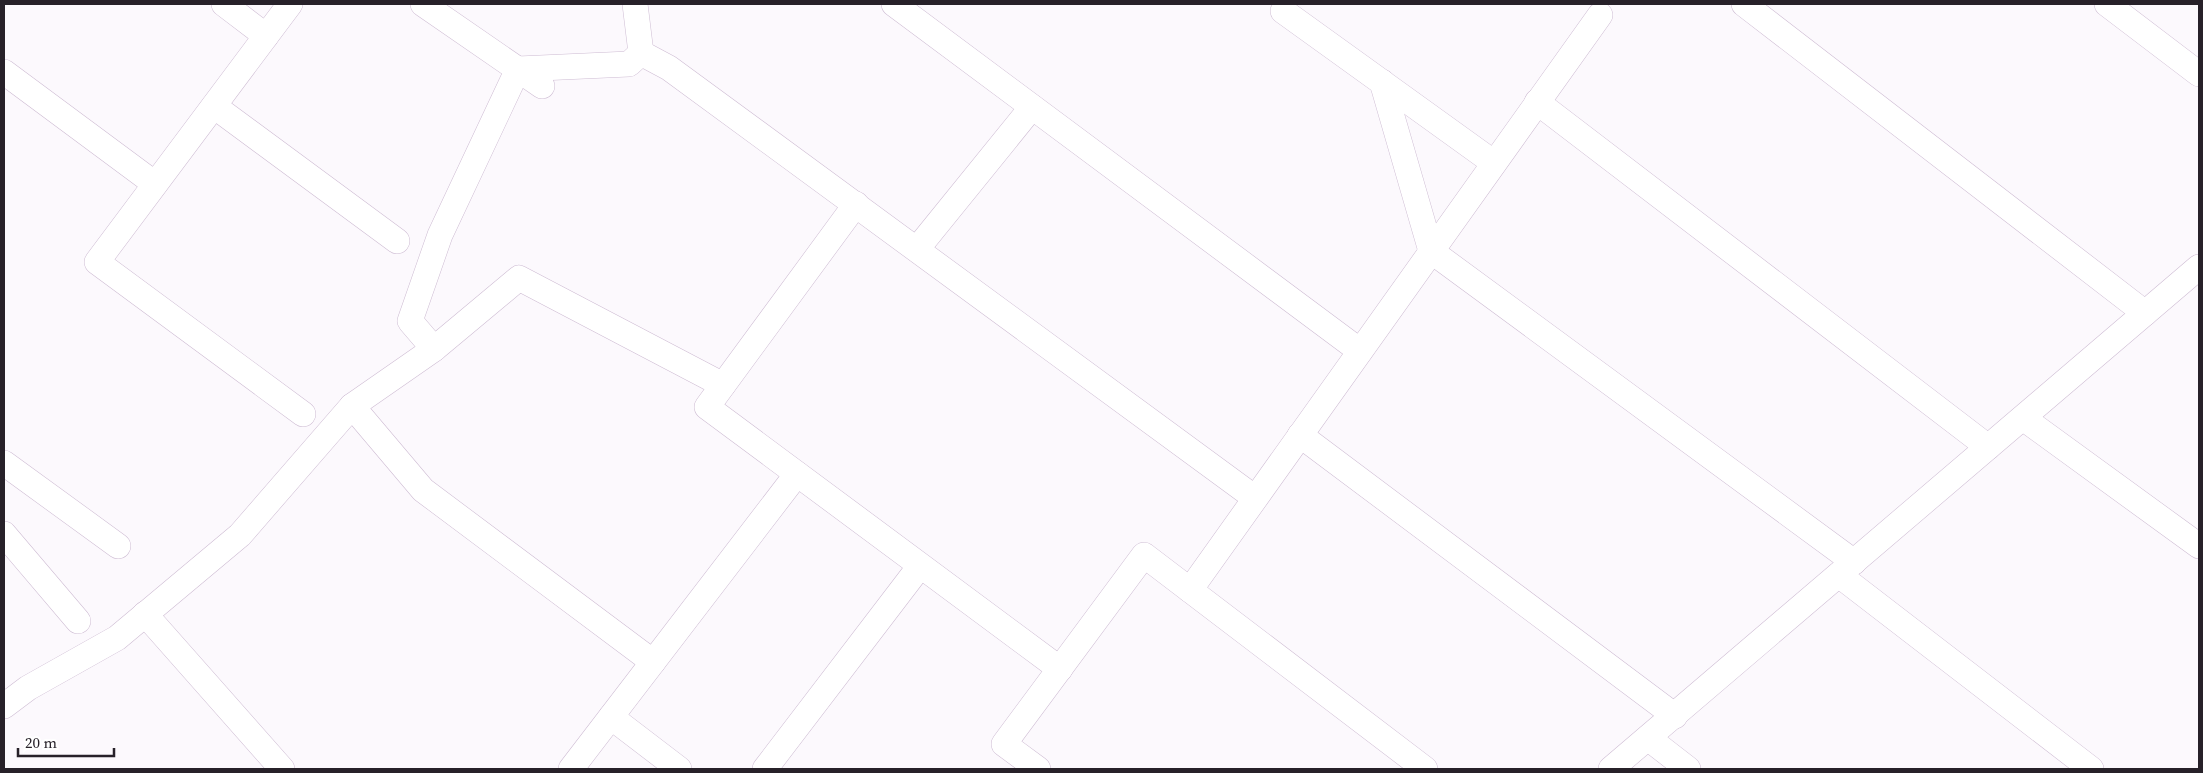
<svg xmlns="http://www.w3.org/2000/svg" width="2203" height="773" viewBox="0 0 2203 773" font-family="'Source Serif 4',serif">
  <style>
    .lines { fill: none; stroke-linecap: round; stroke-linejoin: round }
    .street-casing { stroke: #cebcd3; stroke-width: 26 }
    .street { stroke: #fff; stroke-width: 25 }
  </style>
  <rect width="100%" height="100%" fill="#fcf9fd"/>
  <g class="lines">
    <g class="street-casing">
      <g id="street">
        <polyline points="224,4 266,36"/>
        <polyline points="290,4 97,262 303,414"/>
        <polyline points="423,4 542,86"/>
        <polyline points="635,4 641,53"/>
        <polyline points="894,4 1360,351"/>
        <polyline points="1744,4 2145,313"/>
        <polyline points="2107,4 2199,74"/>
        <polyline points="1283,11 1494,163"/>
        <polyline points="641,53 669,68 1255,498"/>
        <polyline points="4,72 155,184"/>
        <polyline points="1382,82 1431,251 1854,562"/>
        <polyline points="1537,102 1988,447"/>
        <polyline points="214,106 397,241"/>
        <polyline points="856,204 707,407 1060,669"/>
        <polyline points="917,249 1032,107"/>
        <polyline points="434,349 410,321 440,235 518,69 629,64 641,53"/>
        <polyline points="352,406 423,490 653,662"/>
        <polyline points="2023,418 2199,546"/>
        <polyline points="1300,435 1675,716"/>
        <polyline points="4,463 118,546"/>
        <polyline points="4,534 78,621"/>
        <polyline points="1839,575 2091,769"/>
        <polyline points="1190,590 1600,15"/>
        <polyline points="145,614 282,769"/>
        <polyline points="4,706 28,688 117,638 240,535 352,406 434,349 519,278 723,385"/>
        <polyline points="611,717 679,769"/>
        <polyline points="1648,738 1688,769"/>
        <polyline points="571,769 797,474"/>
        <polyline points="765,769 920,566"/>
        <polyline points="1038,769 1004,744 1144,555 1425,769"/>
        <polyline points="1611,769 2199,267"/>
      </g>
    </g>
    <use href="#street" class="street"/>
  </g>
  <rect width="2203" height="773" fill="none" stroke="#272129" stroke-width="10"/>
  <path d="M18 748v8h96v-8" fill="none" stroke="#272129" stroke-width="2.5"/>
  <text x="25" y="748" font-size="15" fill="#272129" stroke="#ffffff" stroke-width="4" paint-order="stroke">20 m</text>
</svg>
